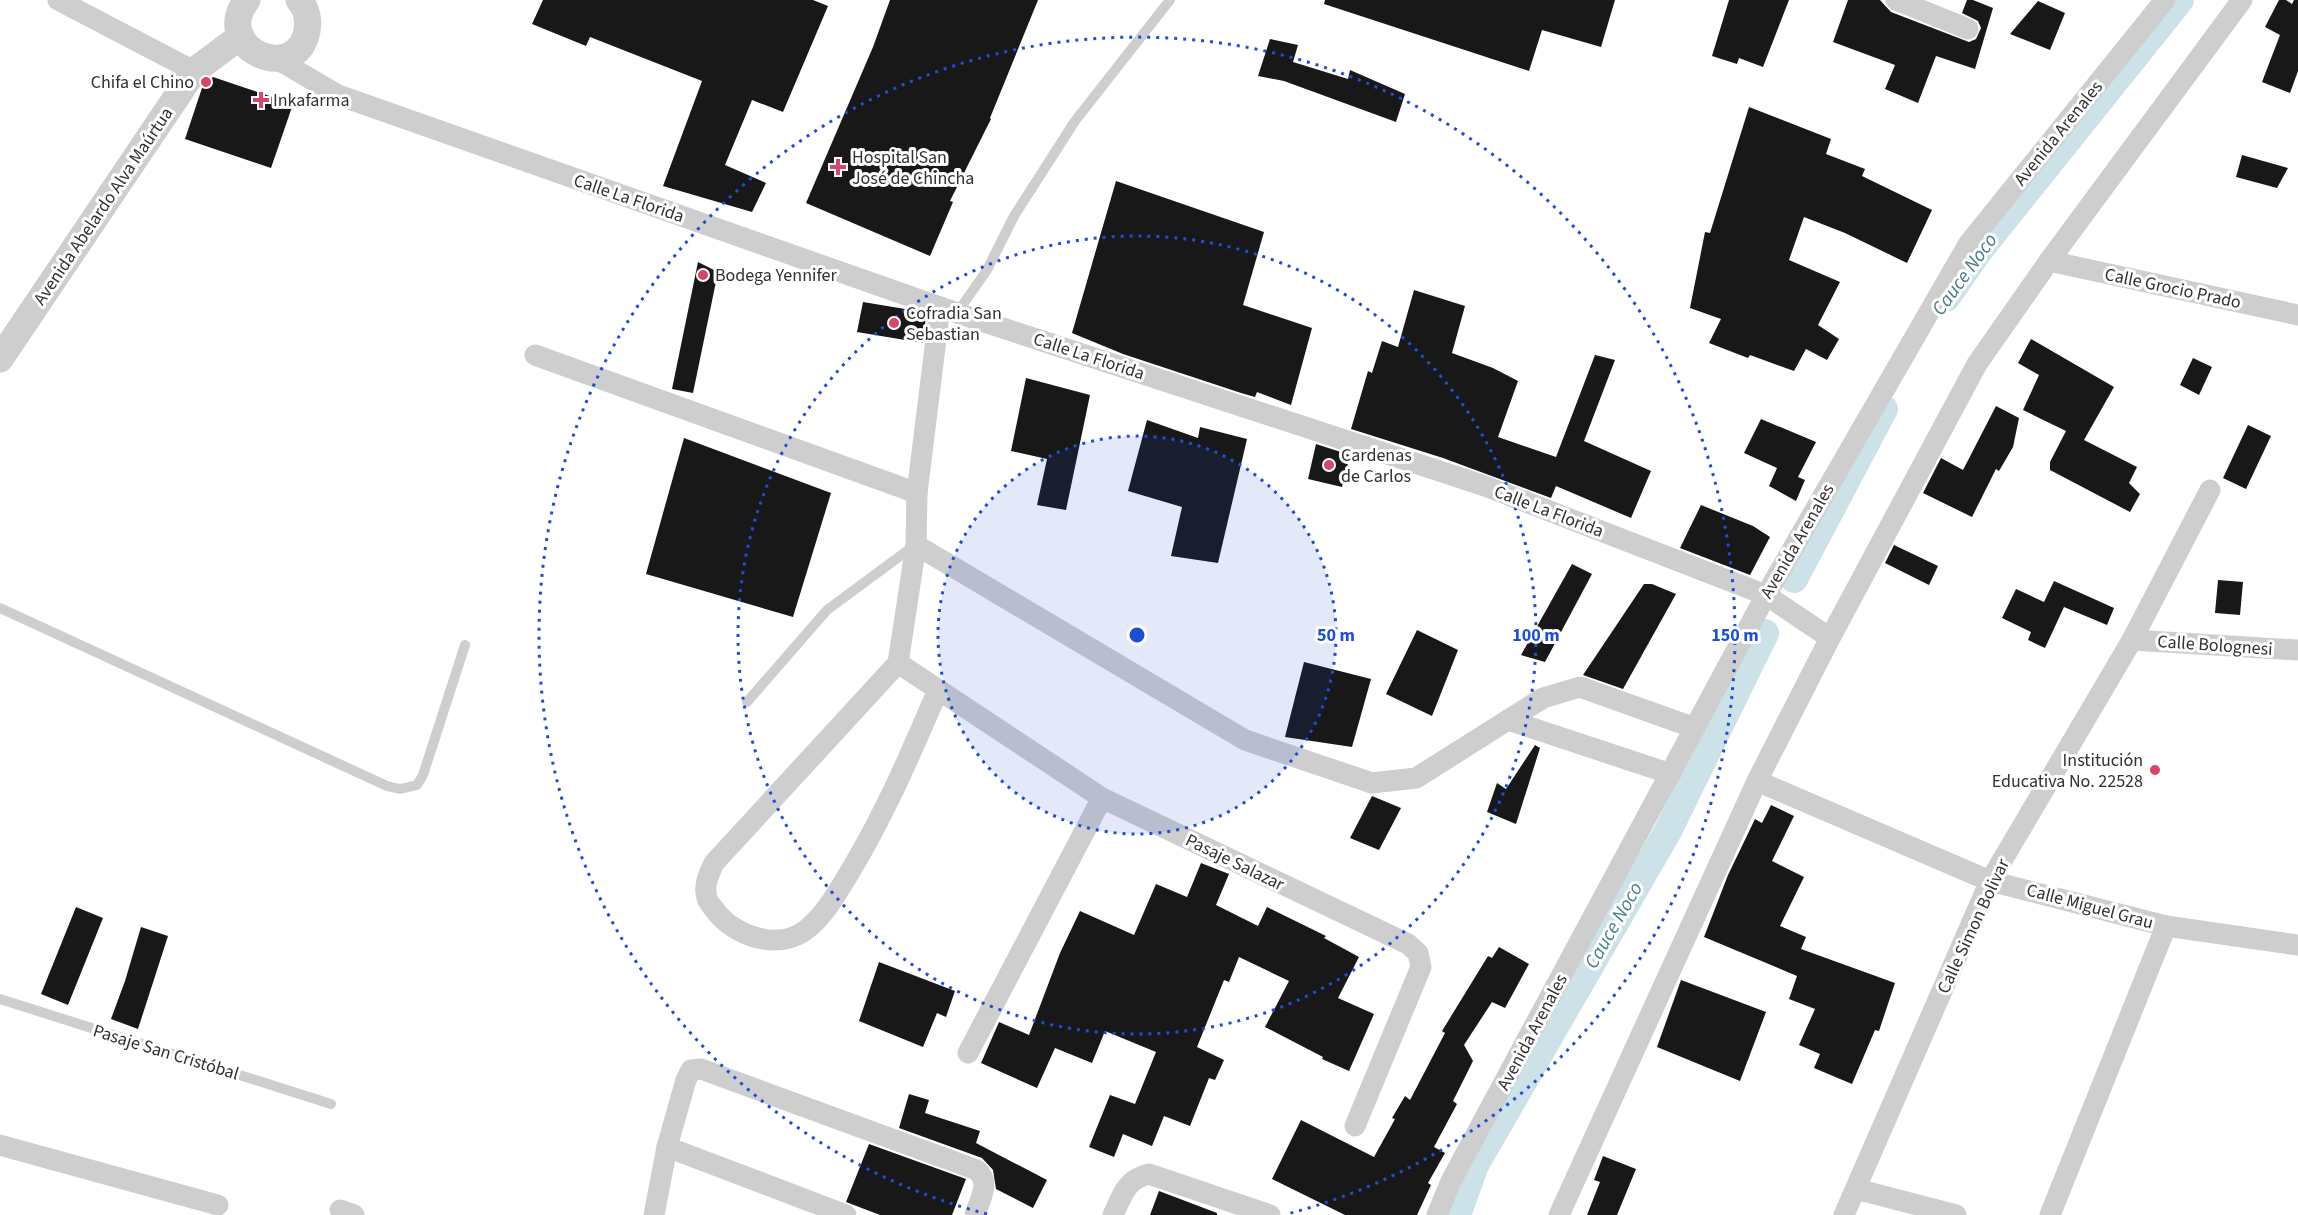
<svg xmlns="http://www.w3.org/2000/svg" width="2298" height="1215" viewBox="0 0 2298 1215" font-family="'Source Sans 3',sans-serif">
  <style>
    .lines { fill: none; stroke-linecap: round; stroke-linejoin: round }
    .canal { stroke: #cce2e8; stroke-width: 28 }
    .building { fill: #181818 }
    .service { stroke: #cecece; stroke-width: 10 }
    .minor { stroke: #cecece; stroke-width: 21 }
    .tertiary { stroke: #cecece; stroke-width: 27 }
    .ring { fill: none; stroke: #1d4ed8; stroke-width: 3; stroke-dasharray: 3 6 }
    .poi-dot { fill: #d44769; stroke: #fff; stroke-width: 2 }
    .labels { text-anchor: middle; stroke-width: 6; stroke-linejoin: round; paint-order: stroke }
    .poi-label { font-size: 18px; fill: #313131; stroke: #fff; text-anchor: start }
    .street-label { font-size: 18px; fill: #313131; stroke: #fff }
    .water-label { font-size: 20px; font-style: italic; fill: #467c8b; stroke: #fff }
    .centre { fill: #1d4ed8; stroke: #fff; stroke-width: 3 }
    .ring-label { font-size: 18px; text-anchor: middle; font-weight: bold; fill: #1d4ed8; stroke: #fff; stroke-width: 6; stroke-linejoin: round; paint-order: stroke }
  </style>
  <rect width="100%" height="100%" fill="#fff"/>
  <g class="lines">
    <g class="canal">
      <polyline points="1946,298 1978,252 2180,0"/>
      <polyline points="1794,579 1884,409"/>
      <polyline points="1457,1215 1475,1165 1668,831 1765,633"/>
    </g>
  </g>
  <g class="building">
    <polygon points="543,0 813,0 828,6 783,112 752,100 725,165 766,183 752,212 663,186 702,81 590,37 586,46 532,24"/>
    <polygon points="890,0 1038,0 990,118 991,119 950,201 953,202 930,256 806,203 873,47"/>
    <polygon points="1325,0 1615,0 1601,47 1542,30 1529,71 1324,4"/>
    <polygon points="1729,0 1789,0 1763,67 1739,58 1737,64 1712,56"/>
    <polygon points="1848,0 1880,0 1891,12 1969,42 1976,39 1981,28 1978,21 1962,13 1967,0 1973,0 1993,8 1975,69 1936,56 1918,103 1885,89 1895,65 1833,42"/>
    <polygon points="2279,0 2286,0 2292,4 2294,0 2298,0 2298,71 2290,93 2262,82 2280,35 2265,27"/>
    <polygon points="2038,1 2065,13 2050,50 2010,34"/>
    <polygon points="1270,39 1298,45 1293,62 1348,79 1350,70 1405,94 1396,122 1284,81 1258,76"/>
    <polygon points="213,77 293,104 271,168 185,139 203,85"/>
    <polygon points="1749,107 1831,139 1826,154 1865,169 1862,176 1932,210 1907,263 1845,233 1804,217 1789,260 1840,282 1818,325 1839,339 1827,360 1806,349 1794,371 1750,355 1748,358 1709,343 1721,319 1690,308 1705,232 1710,233"/>
    <polygon points="2242,155 2288,168 2277,188 2236,177"/>
    <polygon points="1116,181 1264,232 1243,305 1312,328 1291,405 1257,392 1255,397 1241,393 1123,354 1072,333"/>
    <polygon points="698,262 718,272 693,393 672,389"/>
    <polygon points="1414,290 1465,306 1452,353 1493,368 1518,381 1498,437 1556,457 1595,355 1615,360 1584,441 1651,471 1631,518 1556,486 1551,498 1443,458 1351,429 1368,371 1372,373 1382,341 1398,347"/>
    <polygon points="863,302 911,310 926,316 923,343 857,332"/>
    <polygon points="2031,339 2114,387 2084,440 2137,467 2129,483 2140,494 2130,512 2050,470 2050,462 2066,431 2023,410 2039,375 2018,363"/>
    <polygon points="2193,358 2212,367 2199,395 2180,385"/>
    <polygon points="1026,378 1090,395 1066,510 1037,505 1047,459 1011,451"/>
    <polygon points="1996,406 2019,418 2013,447 1999,471 1996,469 1972,517 1923,493 1941,458 1963,470"/>
    <polygon points="1761,419 1816,442 1798,477 1805,480 1796,501 1769,486 1777,468 1744,453"/>
    <polygon points="1147,420 1198,438 1200,427 1247,439 1218,563 1171,556 1182,507 1128,491"/>
    <polygon points="2248,425 2271,436 2246,489 2223,478"/>
    <polygon points="684,438 831,493 793,617 646,574"/>
    <polygon points="1316,444 1350,455 1342,487 1308,479"/>
    <polygon points="1701,505 1753,526 1770,537 1750,575 1680,548"/>
    <polygon points="1894,545 1938,566 1929,585 1885,563"/>
    <polygon points="1572,564 1592,574 1545,662 1521,655"/>
    <polygon points="2218,580 2243,582 2240,615 2215,613"/>
    <polygon points="2054,581 2114,608 2107,625 2064,607 2045,648 2028,640 2031,632 2002,618 2016,589 2044,602"/>
    <polygon points="1644,584 1652,584 1676,594 1623,689 1583,675"/>
    <polygon points="1417,630 1458,650 1432,716 1386,694"/>
    <polygon points="1304,662 1371,679 1352,747 1285,737"/>
    <polygon points="1535,745 1540,748 1516,824 1487,812 1497,783 1506,789"/>
    <polygon points="1372,796 1401,808 1379,850 1350,838"/>
    <polygon points="1771,805 1794,816 1772,861 1804,877 1780,926 1806,937 1801,949 1895,983 1879,1031 1875,1030 1852,1084 1814,1068 1820,1054 1799,1045 1815,1009 1789,999 1797,976 1704,937 1728,875 1755,819 1762,823"/>
    <polygon points="1201,863 1229,874 1216,905 1258,926 1267,907 1326,936 1324,938 1359,957 1338,998 1374,1014 1349,1071 1322,1059 1323,1057 1265,1027 1289,981 1239,957 1229,982 1224,980 1197,1047 1224,1060 1215,1080 1209,1078 1190,1126 1164,1116 1152,1146 1123,1134 1114,1157 1089,1147 1110,1095 1135,1104 1156,1052 1105,1031 1092,1063 1055,1048 1037,1088 981,1063 999,1022 1029,1035 1060,953 1080,911 1134,935 1156,884 1187,897"/>
    <polygon points="76,907 103,918 68,1005 41,994"/>
    <polygon points="141,927 168,936 138,1029 111,1019 125,981"/>
    <polygon points="1499,947 1529,964 1505,1008 1492,1002 1464,1045 1473,1061 1453,1101 1457,1104 1434,1147 1445,1153 1428,1183 1431,1185 1417,1215 1345,1215 1272,1179 1301,1120 1374,1157 1395,1119 1392,1118 1405,1096 1410,1100 1445,1033 1442,1031 1488,956 1492,958"/>
    <polygon points="879,962 955,991 946,1017 937,1013 923,1047 859,1021"/>
    <polygon points="1681,980 1766,1012 1740,1081 1657,1047"/>
    <polygon points="909,1094 929,1100 925,1113 980,1131 976,1143 1047,1180 1033,1208 996,1189 993,1170 982,1158 899,1128"/>
    <polygon points="869,1144 966,1179 952,1215 880,1215 846,1202"/>
    <polygon points="1603,1156 1636,1169 1617,1215 1587,1215 1600,1182 1594,1180"/>
    <polygon points="1159,1191 1217,1213 1217,1215 1150,1215"/>
  </g>
  <g class="lines">
    <g class="service">
      <polyline points="957,313 987,270 1014,216 1075,121 1170,0"/>
      <polyline points="0,608 387,786 400,789 417,785 423,775 465,645"/>
      <polyline points="747,702 827,610 915,545"/>
      <polyline points="0,999 331,1104"/>
    </g>
    <g class="minor">
      <polyline points="58,0 194,71"/>
      <polyline points="1896,0 1968,29"/>
      <polyline points="275,58 338,95 957,313 1485,486 1766,595 1830,638"/>
      <polyline points="2049,261 2298,315"/>
      <polyline points="535,355 917,493"/>
      <polyline points="916,545 1245,740 1372,783 1416,778 1543,698 1580,687 1695,728"/>
      <polyline points="2132,640 2298,650"/>
      <polyline points="898,663 1102,798 1408,944 1418,953 1421,967 1355,1126"/>
      <path d="M938,690C911,753 884,816 848,875C837,893 824,916 807,929C779,952 733,936 714,909C712,906 708,902 707,898C703,885 709,874 714,863L898,663L916,545L917,493L940,307"/>
      <polyline points="1508,720 1671,774"/>
      <polyline points="1757,781 1990,881 2166,926 2298,945"/>
      <polyline points="968,1053 1102,798"/>
      <polyline points="0,1145 218,1205"/>
      <polyline points="667,1147 846,1215"/>
      <polyline points="1856,1189 1956,1215"/>
      <polyline points="340,1210 354,1215"/>
      <path d="M654,1215L667,1147L686,1080L691,1070L701,1069L977,1170C991,1183 980,1199 975,1215"/>
      <path d="M1113,1215C1122,1196 1126,1179 1149,1174L1270,1215"/>
      <polyline points="1437,1215 1451,1181 1766,595 1969,243 2165,0"/>
      <polyline points="1559,1215 1757,781 1830,638 1977,364 2049,261 2242,0"/>
      <polyline points="1844,1215 1990,881 2132,640 2210,490"/>
      <polyline points="2050,1215 2166,926"/>
    </g>
    <g class="tertiary">
      <path d="M247,0C210,48 296,86 307,31C309,19 307,9 299,0"/>
      <polyline points="0,359 194,71 241,36"/>
    </g>
  </g>
  <circle cx="1137" cy="635" r="199" fill="#1d4ed8" fill-opacity=".12"/>
  <g class="ring">
    <circle cx="1137" cy="635" r="199"/>
    <circle cx="1137" cy="635" r="399"/>
    <path d="M987 1214A598 598 0 1 1 1287 1214"/>
  </g>
  <g class="poi-dot">
    <circle cx="206" cy="82" r="6"/>
    <path d="M258 91h6v6h6v6h-6v6h-6v-6h-6v-6h6z"/>
    <path d="M835 158h6v6h6v6h-6v6h-6v-6h-6v-6h6z"/>
    <circle cx="703" cy="275" r="6"/>
    <circle cx="894" cy="323" r="6"/>
    <circle cx="1329" cy="465" r="6"/>
    <circle cx="2155" cy="770" r="6"/>
  </g>
  <g class="labels">
    <g class="poi-label">
      <text x="194" y="88" text-anchor="end">Chifa el Chino</text>
      <text x="273" y="106">Inkafarma</text>
      <text x="852" y="163">Hospital San<tspan x="852" dy="21">José de Chincha</tspan></text>
      <text x="715" y="281">Bodega Yennifer</text>
      <text x="906" y="319">Cofradia San<tspan x="906" dy="21">Sebastian</tspan></text>
      <text x="1341" y="461">Cardenas<tspan x="1341" dy="21">de Carlos</tspan></text>
      <text x="2143" y="766" text-anchor="end">Institución<tspan x="2143" dy="21">Educativa No. 22528</tspan></text>
    </g>
    <g class="street-label">
      <text transform="translate(2058 133) rotate(-51)" y="6">Avenida Arenales</text>
      <text transform="translate(629 198) rotate(19)" y="6">Calle La Florida</text>
      <text transform="translate(103 206) rotate(-56)" y="6">Avenida Abelardo Alva Maúrtua</text>
      <text transform="translate(2173 288) rotate(12)" y="6">Calle Grocio Prado</text>
      <text transform="translate(1089 356) rotate(18)" y="6">Calle La Florida</text>
      <text transform="translate(1549 511) rotate(21)" y="6">Calle La Florida</text>
      <text transform="translate(1797 541) rotate(-60)" y="6">Avenida Arenales</text>
      <text transform="translate(2215 645) rotate(4)" y="6">Calle Bolognesi</text>
      <text transform="translate(1235 862) rotate(26)" y="6">Pasaje Salazar</text>
      <text transform="translate(2090 906) rotate(15)" y="6">Calle Miguel Grau</text>
      <text transform="translate(1973 926) rotate(-65)" y="6">Calle Simon Bolivar</text>
      <text transform="translate(1532 1032) rotate(-62)" y="6">Avenida Arenales</text>
      <text transform="translate(166 1052) rotate(17)" y="6">Pasaje San Cristóbal</text>
    </g>
    <g class="water-label">
      <text transform="translate(1964 274) rotate(-54)" y="7">Cauce Noco</text>
      <text transform="translate(1613 925) rotate(-60)" y="7">Cauce Noco</text>
    </g>
  </g>
  <circle cx="1137" cy="635" r="9" class="centre"/>
  <g class="ring-label">
    <text x="1336" y="641">50 m</text>
    <text x="1536" y="641">100 m</text>
    <text x="1735" y="641">150 m</text>
  </g>
</svg>
